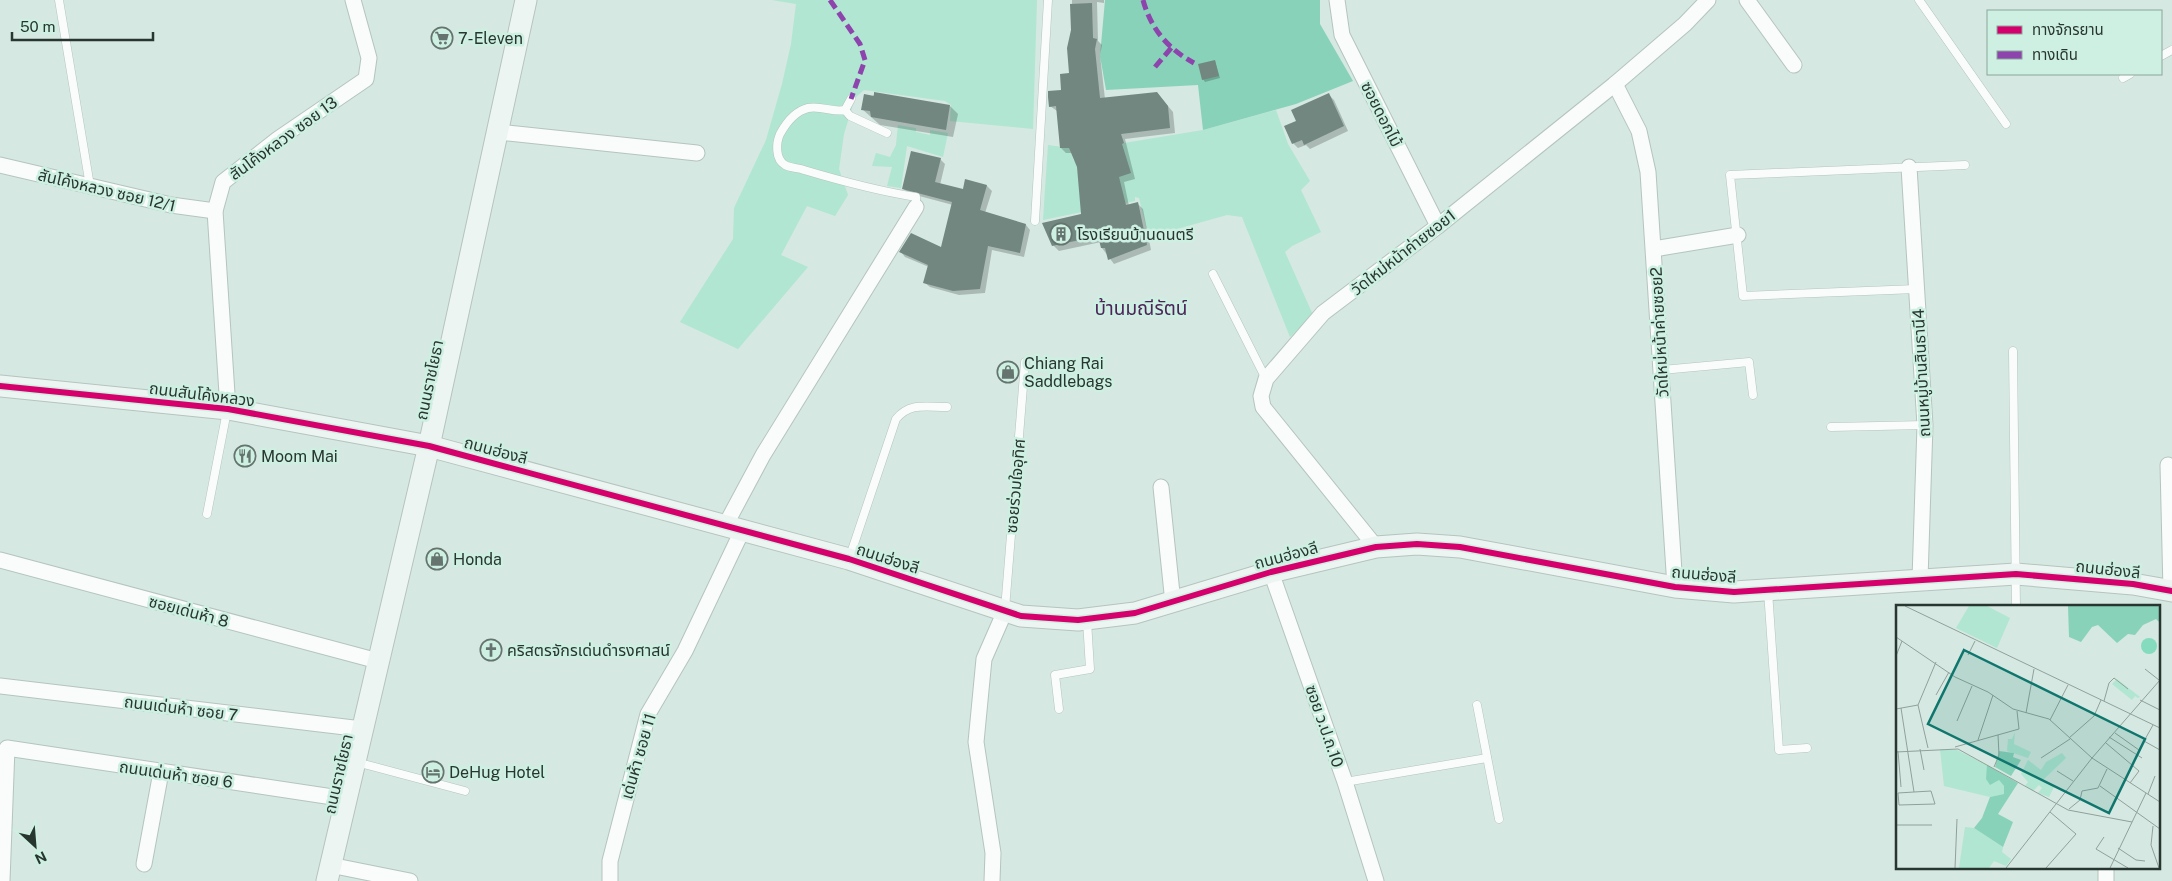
<svg xmlns="http://www.w3.org/2000/svg" width="2172" height="881" viewBox="0 0 2172 881" font-family="'Public Sans','Noto Sans Thai',sans-serif">
  <style>
    .green { fill: #b0e6d2 }
    .forest { fill: #89d2ba }
    .shadow { fill: #0003 }
    .building { fill: #718780 }
    .lines { fill: none; stroke-linecap: round; stroke-linejoin: round }
    .lane-casing { stroke: #b5c4be; stroke-width: 9 }
    .street-casing { stroke: #b5c4be; stroke-width: 17 }
    .secondary-casing { stroke: #b5c4be; stroke-width: 23 }
    .lane { stroke: #f9fcfa; stroke-width: 8 }
    .street { stroke: #f9fcfa; stroke-width: 15 }
    .secondary { stroke: #edf5f2; stroke-width: 21 }
    .quiet { stroke: #8e44ad; stroke-width: 5; stroke-dasharray: 10 5; stroke-linecap: butt }
    .cycleway-casing { stroke: #cdf0e2; stroke-width: 9 }
    .cycleway { stroke: #d6006c; stroke-width: 6 }
    .labels { text-anchor: middle; stroke-width: 5; stroke-linejoin: round; paint-order: stroke }
    .poi-label { font-size: 16px; fill: #283630; stroke: #cdf0e2; text-anchor: start }
    .street-label { font-size: 16px; fill: #283630; stroke: #cdf0e2 }
    .quarter-label { font-size: 19px; fill: #4d2358; stroke: #cdf0e2 }
    .inset-road { fill: none; stroke: #90a19a; stroke-width: 1 }
    .view { fill: #0f766e; fill-opacity: 0.15; stroke: #0f766e; stroke-width: 2.5 }
    .inset-edge { fill: none; stroke: #283630; stroke-width: 2.5 }
  </style>
  <rect width="100%" height="100%" fill="#d5e8e1"/>
  <g class="green">
    <polygon points="772,0 1037,0 1033,129 950,121 951,105 945,101 864,90 855,98 844,134 839,169 848,195 835,216 807,206 781,255 808,267 738,349 680,322 733,239 734,208 766,140 782,84 791,44 796,4"/>
    <polygon points="1276,110 1288,144 1310,181 1301,190 1321,232 1292,246 1285,252 1313,315 1290,337 1242,217 1227,215 1159,234 1148,235 1139,198 1135,197 1135,201 1043,220 1048,145 1069,148 1074,161 1124,143 1203,130"/>
    <polygon points="898,125 916,128 916,132 930,135 930,130 948,133 943,157 907,146 901,188 887,186 892,167 872,166 876,153 890,157 896,145"/>
  </g>
  <polygon class="forest" points="1105,0 1320,0 1320,24 1353,81 1296,104 1203,130 1198,85 1106,90 1100,56"/>
  <g class="shadow">
    <polygon points="1072,0 1104,0 1104,3 1097,2 1098,41 1102,45 1100,55 1105,99 1157,93 1173,112 1175,133 1125,139 1135,179 1124,182 1129,206 1138,204 1143,209 1151,250 1114,264 1102,248 1101,242 1059,251 1053,245 1083,215 1078,167 1072,153 1066,153 1061,148 1057,111 1050,106 1062,91 1071,74"/>
    <polygon points="1215,61 1220,78 1205,82 1203,79"/>
    <polygon points="875,93 950,106 958,114 953,137 880,125 862,109"/>
    <polygon points="1329,95 1334,100 1348,131 1310,149 1306,145 1298,148 1293,143"/>
    <polygon points="940,159 945,164 940,185 964,191 966,181 987,186 992,191 985,213 1026,225 1030,230 1024,257 992,250 985,293 959,295 930,287 925,283 929,267 905,257 901,252 942,249 953,205 908,193 903,188"/>
  </g>
  <g class="building">
    <polygon points="1092,3 1093,38 1097,39 1095,49 1100,98 1157,92 1168,106 1170,128 1121,134 1124,143 1122,144 1131,173 1119,177 1126,205 1138,202 1147,245 1108,260 1105,248 1101,248 1098,236 1052,246 1042,223 1081,214 1077,167 1069,148 1060,148 1056,106 1049,107 1048,97 1048,91 1061,90 1060,74 1069,73 1067,48 1071,30 1070,4"/>
    <polygon points="1215,60 1219,76 1202,80 1198,64"/>
    <polygon points="874,92 950,105 946,130 871,117 870,111 861,110 864,94 874,96"/>
    <polygon points="1329,93 1344,126 1304,145 1302,140 1292,144 1284,126 1296,121 1291,110"/>
    <polygon points="911,151 941,158 935,182 963,189 965,179 987,185 980,210 1026,224 1020,253 988,246 980,289 953,291 923,283 928,265 899,252 911,233 941,247 952,202 902,189"/>
  </g>
  <g class="lines">
    <g class="lane-casing">
      <g id="lane">
        <polyline points="59,0 90,186"/>
        <polyline points="1919,0 2006,124"/>
        <polyline points="2161,56 2172,50"/>
        <polyline points="2123,78 2130,74"/>
        <path d="M851,99L845,110C833,113 821,105 808,108C796,111 786,123 780,134C776,143 775,159 785,165C790,168 799,168 804,170C841,181 878,191 916,197V207"/>
        <polyline points="845,110 850,116 887,133"/>
        <polyline points="1035,221 1048,0"/>
        <polyline points="1213,274 1266,379"/>
        <polyline points="1916,289 1743,296 1730,175 1965,165"/>
        <polyline points="2013,351 2016,606"/>
        <polyline points="1662,370 1749,362 1753,395"/>
        <polyline points="1831,427 1925,425"/>
        <polyline points="207,514 227,411"/>
        <path d="M849,559L896,419C910,402 926,407 947,407"/>
        <polyline points="1768,591 1779,750 1807,748"/>
        <polyline points="1005,609 1025,362"/>
        <polyline points="1477,705 1499,819"/>
        <polyline points="1059,709 1055,675 1090,669 1087,621"/>
        <polyline points="356,762 465,791"/>
        <polyline points="1345,782 1487,758"/>
      </g>
    </g>
    <g class="street-casing">
      <g id="street">
        <polyline points="1337,0 1342,35 1438,226"/>
        <polyline points="1747,0 1794,65"/>
        <polyline points="1615,84 1639,131 1648,172 1675,587"/>
        <polyline points="498,132 697,153"/>
        <polyline points="0,165 171,205 215,211"/>
        <polyline points="1909,167 1925,425 1920,579"/>
        <polyline points="1654,249 1738,235"/>
        <polyline points="228,409 215,211 223,182 278,139 366,79 369,58 353,0"/>
        <polyline points="2168,465 2171,591"/>
        <polyline points="1161,487 1173,603"/>
        <polyline points="725,526 763,455 916,207"/>
        <polyline points="1376,547 1263,407 1261,396 1266,379 1323,313 1438,226 1615,84 1685,24 1708,0"/>
        <polyline points="0,560 378,661"/>
        <polyline points="1271,572 1345,782 1376,881"/>
        <polyline points="0,686 362,729"/>
        <polyline points="144,864 161,772"/>
        <polyline points="330,865 410,881"/>
        <polyline points="2106,867 2106,881"/>
        <polyline points="2,881 7,748 346,799"/>
        <polyline points="610,881 610,861 648,714 685,651 742,531"/>
        <polyline points="992,881 993,853 976,742 984,659 1005,611"/>
      </g>
    </g>
    <g class="secondary-casing">
      <g id="secondary">
        <polyline points="0,386 228,409 429,446 849,559 1021,616 1078,620 1135,613 1271,572 1376,547 1417,544 1460,547 1675,587 1734,592 2016,574 2133,584 2172,591"/>
        <polyline points="327,881 429,446 526,0"/>
      </g>
    </g>
    <use href="#lane" class="lane"/>
    <use href="#street" class="street"/>
    <use href="#secondary" class="secondary"/>
    <g class="quiet">
      <polyline points="830,0 860,44 865,60 851,99"/>
      <path d="M1143,0C1151,29 1168,49 1194,63"/>
      <polyline points="1155,67 1172,47"/>
    </g>
    <g class="cycleway-casing">
      <polyline id="cycleway" points="0,386 228,409 429,446 849,559 1021,616 1078,620 1135,613 1271,572 1376,547 1417,544 1460,547 1675,587 1734,592 2016,574 2133,584 2172,591"/>
    </g>
    <use href="#cycleway" class="cycleway"/>
  </g>
  <defs>
    <g id="supermarket-ring" transform="scale(1.125)"><circle r="9.5" fill="#cdf0e2" stroke="#65746e" stroke-width="1.5"/><path d="M-6-5.5h2.5l.6 2H6L4.5 2H-2.5L-4.4-4H-6ZM-1.5 3.2a1.3 1.3 0 1 0 .1 0ZM3 3.2a1.3 1.3 0 1 0 .1 0Z" fill="#65746e"/></g>
    <g id="building-ring" transform="scale(1.125)"><circle r="9.5" fill="#cdf0e2" stroke="#65746e" stroke-width="1.5"/><path d="M-4-6H4V6H1V3H-1V6H-4ZM-2.5-4.3h1.7v1.8h-1.7ZM.8-4.3h1.7v1.8H.8ZM-2.5-1h1.7V.8h-1.7ZM.8-1h1.7V.8H.8Z" fill="#65746e"/></g>
    <g id="shop-ring" transform="scale(1.125)"><circle r="9.5" fill="#cdf0e2" stroke="#65746e" stroke-width="1.5"/><path d="M-5-2.5h2.3a2.7 3.5 0 0 1 5.4 0H5L5.5 6h-11ZM-1.5-2.5h3a1.5 2.3 0 0 0-3 0Z" fill="#65746e"/></g>
    <g id="restaurant-ring" transform="scale(1.125)"><circle r="9.5" fill="#cdf0e2" stroke="#65746e" stroke-width="1.5"/><path d="M-5-6h1v4h1v-4h1v4h1v-4h1v5L-1.5 .5V6h-2V.5L-5-1ZM5-6V6H3V1.5H1.5Q1.5-4 5-6Z" fill="#65746e"/></g>
    <g id="church-ring" transform="scale(1.125)"><circle r="9.5" fill="#cdf0e2" stroke="#65746e" stroke-width="1.5"/><path d="M-1.2-6h2.4v3.5h3.3v2.4h-3.3V6h-2.4V-.1h-3.3v-2.4h3.3Z" fill="#65746e"/></g>
    <g id="hotel-ring" transform="scale(1.125)"><circle r="9.5" fill="#cdf0e2" stroke="#65746e" stroke-width="1.5"/><path d="M-6-4.5h1.5V1H6V5H4.5V3h-9V5H-6ZM-4 0a1.8 1.8 0 1 1 3.6 0ZM.5 0V-2.5h3Q6-2.5 6 0Z" fill="#65746e"/></g>
  </defs>
  <g fill-rule="evenodd">
    <use href="#supermarket-ring" x="442" y="38"/>
    <use href="#building-ring" x="1061" y="234"/>
    <use href="#shop-ring" x="1008" y="372"/>
    <use href="#restaurant-ring" x="245" y="456"/>
    <use href="#shop-ring" x="437" y="559"/>
    <use href="#church-ring" x="491" y="650"/>
    <use href="#hotel-ring" x="433" y="772"/>
  </g>
  <g class="labels">
    <g class="poi-label">
      <text x="458" y="44">7-Eleven</text>
      <text x="1077" y="240">โรงเรียนบ้านดนตรี</text>
      <text x="1024" y="369">Chiang Rai<tspan x="1024" dy="18">Saddlebags</tspan></text>
      <text x="261" y="462">Moom Mai</text>
      <text x="453" y="565">Honda</text>
      <text x="507" y="656">คริสตรจักรเด่นดำรงศาสน์</text>
      <text x="449" y="778">DeHug Hotel</text>
    </g>
    <g class="street-label">
      <text transform="translate(1382 114) rotate(63)" y="6">ซอยดอกไม้</text>
      <text transform="translate(283 138) rotate(-36)" y="6">สันโค้งหลวง ซอย 13</text>
      <text transform="translate(107 190) rotate(13)" y="6">สันโค้งหลวง ซอย 12/1</text>
      <text transform="translate(1403 252) rotate(-38)" y="6">วัดใหม่หน้าค่ายซอย1</text>
      <text transform="translate(1659 332) rotate(-93)" y="6">วัดใหม่หน้าค่ายซอย2</text>
      <text transform="translate(1921 373) rotate(-93)" y="6">ถนนหมู่บ้านสินธานี4</text>
      <text transform="translate(429 380) rotate(-78)" y="6">ถนนราชโยธา</text>
      <text transform="translate(202 394) rotate(7)" y="6">ถนนสันโค้งหลวง</text>
      <text transform="translate(496 450) rotate(15)" y="6">ถนนฮ่องลี</text>
      <text transform="translate(1015 486) rotate(-85)" y="6">ซอยร่วมใจอุทิศ</text>
      <text transform="translate(1286 555) rotate(-15)" y="6">ถนนฮ่องลี</text>
      <text transform="translate(888 558) rotate(18)" y="6">ถนนฮ่องลี</text>
      <text transform="translate(2108 569) rotate(6)" y="6">ถนนฮ่องลี</text>
      <text transform="translate(1704 574) rotate(5)" y="6">ถนนฮ่องลี</text>
      <text transform="translate(189 611) rotate(15)" y="6">ซอยเด่นห้า 8</text>
      <text transform="translate(181 708) rotate(7)" y="6">ถนนเด่นห้า ซอย 7</text>
      <text transform="translate(1325 726) rotate(71)" y="6">ซอย ว.ป.ถ.10</text>
      <text transform="translate(638 756) rotate(-74)" y="6">เด่นห้า ซอย 11</text>
      <text transform="translate(176 774) rotate(8)" y="6">ถนนเด่นห้า ซอย 6</text>
      <text transform="translate(338 774) rotate(-77)" y="6">ถนนราชโยธา</text>
    </g>
    <g class="quarter-label">
      <text x="1141" y="315">บ้านมณีรัตน์</text>
    </g>
  </g>
  <g transform="translate(1896 605)">
    <rect width="264" height="264" fill="#d5e8e1"/>
    <path d="M73,1H91L114,13L101,43L60,23ZM221,74L244,92L242,93L239,91L236,95L216,79ZM119,127L118,139L135,147L132,153L111,146L112,134H116ZM44,144L61,145L91,160L108,181V189L94,192L48,181ZM166,148L170,153L147,175L158,182L153,192L142,188L146,183L143,180L137,186L129,181L132,177L125,169L132,155L145,165L150,157ZM69,222L78,223L107,242L106,247L115,254L110,261L98,256L93,263H63Z" fill="#b0e6d2"/>
    <path d="M172,1H264V18L260,14L247,20L239,30L232,29L221,38L202,20L196,22L185,37L173,32ZM103,146L118,148L117,152L125,155L115,171L99,162ZM91,160L122,178L102,209L117,217L107,242L78,223L86,213L94,192L108,189V181L103,175L94,180L90,174Z" fill="#89d2ba"/>
    <path d="M245 41a8 8 0 1 1 16 0a8 8 0 1 1-16 0Z" fill="#85dbbe"/>
    <path class="inset-road" d="M9,1L264,123M0,32L59,72L92,87L117,104L153,114L196,153L264,197M72,50L79,36M0,51L6,36M249,64L263,75M40,90L53,67M244,95L264,105M208,96L213,78L218,73L232,84M5,103L18,187L2,188L3,200L39,199L35,186L18,187M0,104L22,100M130,108L138,64M154,115L172,80M61,116L76,81M219,128L243,145L257,120M213,132L246,153M173,133L198,111L205,95M82,135L97,90M248,136L264,145M210,138L243,166L234,178M59,142L123,124L121,106M32,143L22,100L40,57M24,144L28,165M2,146L5,182M0,147L62,144L172,205L236,217M145,153L174,134M98,162L103,150L102,130M161,166L177,176M204,181L264,224M252,189L259,171M173,204L184,195L186,186L202,183L211,164M0,220H36M257,221L255,240L263,263M208,232L200,244L232,263M222,243L240,255L249,256M59,263L61,214M110,263L196,153L264,75M150,263L180,229L154,207M214,263L250,188"/>
    <path class="view" d="M68,45L249,134L213,208L32,119Z"/>
    <rect width="264" height="264" class="inset-edge"/>
  </g>
  <rect x="1987" y="10" width="175" height="65" fill="#cdf0e2" stroke="#8ba69b"/>
  <rect x="1997" y="26" width="25" height="8" fill="#d6006c" stroke="#8ba69b"/>
  <text x="2032" y="35" font-size="15" fill="#283630">ทางจักรยาน</text>
  <rect x="1997" y="51" width="25" height="8" fill="#8e44ad" stroke="#8ba69b"/>
  <text x="2032" y="60" font-size="15" fill="#283630">ทางเดิน</text>
  <g transform="translate(35 846) rotate(154)" stroke="#cdf0e2" stroke-width="4" paint-order="stroke">
  <path d="M0-4L9 19L0 12L-9 19Z" fill="#283630"/>
  <text y="-8" font-size="14" font-weight="bold" text-anchor="middle" fill="#283630">N</text>
  </g>
  <path d="M12 32v8h141v-8" fill="none" stroke="#283630" stroke-width="2.5"/>
  <text x="20" y="32" font-size="15" fill="#283630" stroke="#cdf0e2" stroke-width="4" paint-order="stroke">50 m</text>
</svg>
